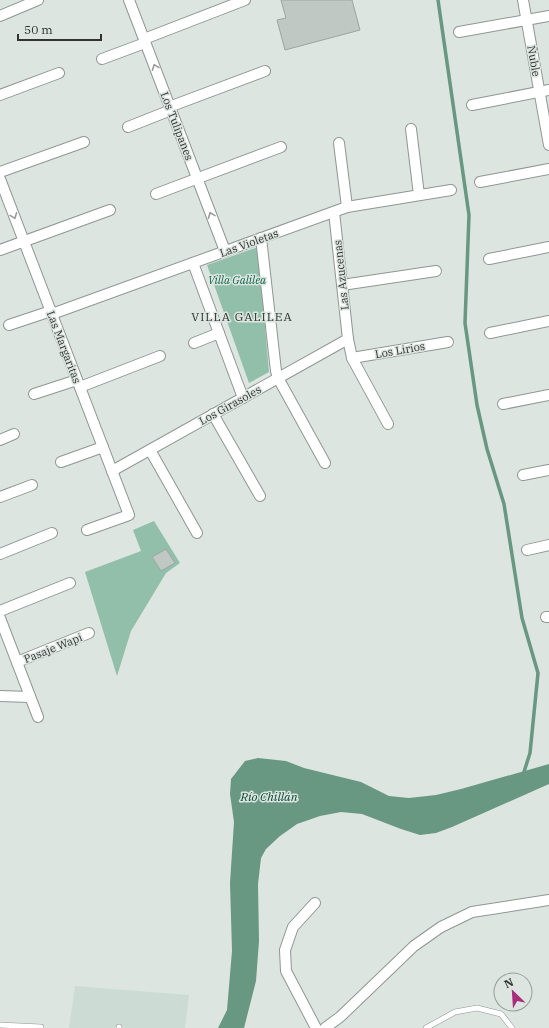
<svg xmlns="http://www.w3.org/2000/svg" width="549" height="1028" viewBox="0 0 549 1028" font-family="'IBM Plex Serif',serif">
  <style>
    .built { fill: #ccdcd4 }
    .green { fill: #91bfaa }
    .water { fill: #689782 }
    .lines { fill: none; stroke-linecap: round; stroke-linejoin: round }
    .stream { stroke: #689782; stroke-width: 3.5 }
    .building { fill: #c0c8c4; stroke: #9da5a1 }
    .service-casing { stroke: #8f9793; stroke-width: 6 }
    .minor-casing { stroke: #8f9793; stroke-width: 12 }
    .service { stroke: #fff; stroke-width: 5 }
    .minor { stroke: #fff; stroke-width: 10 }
    .oneway { stroke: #989998 }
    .labels { text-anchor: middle; stroke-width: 3; stroke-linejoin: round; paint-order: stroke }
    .street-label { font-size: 11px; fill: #303332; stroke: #dde5e1 }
    .park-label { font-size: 11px; font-style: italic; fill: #0d6549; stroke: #dde5e1 }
    .neighbourhood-label { font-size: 12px; letter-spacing: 1px; fill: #303734; stroke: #dde5e1 }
    .water-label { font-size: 12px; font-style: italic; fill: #034632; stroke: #dde5e1 }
  </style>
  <rect width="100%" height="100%" fill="#dde5e1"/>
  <polygon class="built" points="75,986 189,995 185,1028 69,1028"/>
  <g class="green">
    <polygon points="258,247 269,372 249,383 207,265"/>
    <polygon points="154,521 180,563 166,573 131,631 117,676 85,572 141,551 133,530"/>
  </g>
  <polygon class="water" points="258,758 286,761 304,768 361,782 389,796 409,798 436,795 461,789 549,764 549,784 452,827 436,833 420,835 401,829 362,814 341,812 320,816 297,824 280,836 266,849 261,858 258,884 259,941 256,981 244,1028 218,1028 227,1010 232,951 230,883 234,822 230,794 231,779 245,761"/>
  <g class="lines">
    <polyline class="stream" points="438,0 469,215 465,323 477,405 487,449 504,504 522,618 538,673 530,753 523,775"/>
  </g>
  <g class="building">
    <polygon points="281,0 352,0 360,30 285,50 277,20 286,18"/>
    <polygon points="166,549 175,563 161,571 152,557"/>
  </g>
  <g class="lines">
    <g class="service-casing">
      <g id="service">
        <polyline points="0,1025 41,1027"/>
        <polyline points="119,1028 119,1027"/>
        <polyline points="426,1028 455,1012 477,1008 501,1014 512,1028"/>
      </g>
    </g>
    <g class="minor-casing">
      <g id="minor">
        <polyline points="129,0 225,251"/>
        <polyline points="523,0 549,145"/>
        <polyline points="0,16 38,0"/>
        <polyline points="459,32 549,16"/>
        <polyline points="144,39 245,0"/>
        <polyline points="102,59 145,43"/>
        <polyline points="0,95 59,73"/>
        <polyline points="472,105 549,90"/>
        <polyline points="169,107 265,71"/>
        <polyline points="128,127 171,110"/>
        <polyline points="411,129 419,195"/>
        <polyline points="339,143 347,207"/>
        <polyline points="0,172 84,142"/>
        <polyline points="0,179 129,515 87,530"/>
        <polyline points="480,182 549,169"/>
        <polyline points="156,194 281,147"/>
        <polyline points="334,212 348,339 352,358 388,424"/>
        <polyline points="261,238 276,371 278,378 325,463"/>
        <polyline points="0,250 110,210"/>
        <polyline points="489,259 549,247"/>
        <polyline points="193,263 243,398"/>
        <polyline points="342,285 436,271"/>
        <polyline points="52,314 347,207 451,190"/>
        <polyline points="9,325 51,311"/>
        <polyline points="490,333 549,321"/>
        <polyline points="194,343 219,333"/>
        <polyline points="352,358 448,342"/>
        <polyline points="80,387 160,356"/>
        <polyline points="34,394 77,380"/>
        <polyline points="503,404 549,395"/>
        <polyline points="213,414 260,496"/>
        <polyline points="0,440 14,434"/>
        <polyline points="150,450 197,533"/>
        <polyline points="61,462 103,447"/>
        <polyline points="112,471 348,339"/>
        <polyline points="523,475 549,470"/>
        <polyline points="0,497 32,485"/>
        <polyline points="527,550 549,545"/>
        <polyline points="0,554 52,533"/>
        <polyline points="0,611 70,583"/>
        <polyline points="546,617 549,617"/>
        <polyline points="0,618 38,717"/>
        <polyline points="17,662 89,633"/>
        <polyline points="0,696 30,697"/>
        <polyline points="315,903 293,927 285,950 286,971 316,1028"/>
        <polyline points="325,1028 340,1017 414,946 441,927 472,912 549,900"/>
      </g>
    </g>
    <use href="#service" class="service"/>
    <use href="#minor" class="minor"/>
  </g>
  <defs><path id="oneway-chevron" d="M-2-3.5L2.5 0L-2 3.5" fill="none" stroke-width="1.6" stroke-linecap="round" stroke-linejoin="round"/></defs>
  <g class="oneway">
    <use href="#oneway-chevron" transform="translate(155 67) rotate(-111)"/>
    <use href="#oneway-chevron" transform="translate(211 215) rotate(-111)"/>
    <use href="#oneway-chevron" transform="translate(14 216) rotate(69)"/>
  </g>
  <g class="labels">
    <g class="street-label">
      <text transform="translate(534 61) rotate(80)" y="4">Ñuble</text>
      <text transform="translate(177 126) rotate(69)" y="4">Los Tulipanes</text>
      <text transform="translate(249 243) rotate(-20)" y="4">Las Violetas</text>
      <text transform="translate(341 275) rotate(-96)" y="4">Las Azucenas</text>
      <text transform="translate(64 347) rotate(69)" y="4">Las Margaritas</text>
      <text transform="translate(400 350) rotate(-10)" y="4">Los Lirios</text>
      <text transform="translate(230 405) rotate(-29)" y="4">Los Girasoles</text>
      <text transform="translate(53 648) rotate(-22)" y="4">Pasaje Wapi</text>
    </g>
    <g class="park-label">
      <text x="237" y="284">Villa Galilea</text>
    </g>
    <g class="neighbourhood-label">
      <text x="242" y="321">VILLA GALILEA</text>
    </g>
    <g class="water-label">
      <text x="269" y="801">Río Chillán</text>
    </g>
  </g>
  <g transform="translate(513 992) rotate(335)"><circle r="19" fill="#dde5e1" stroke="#989e9b"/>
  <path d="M0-3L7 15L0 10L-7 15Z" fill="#a92c7d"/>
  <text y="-6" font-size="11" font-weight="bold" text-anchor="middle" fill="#303332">N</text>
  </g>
  <path d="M18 34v6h83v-6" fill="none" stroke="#303332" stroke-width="2"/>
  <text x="24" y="34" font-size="12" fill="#303332" stroke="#dde5e1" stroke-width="3" paint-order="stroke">50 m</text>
</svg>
